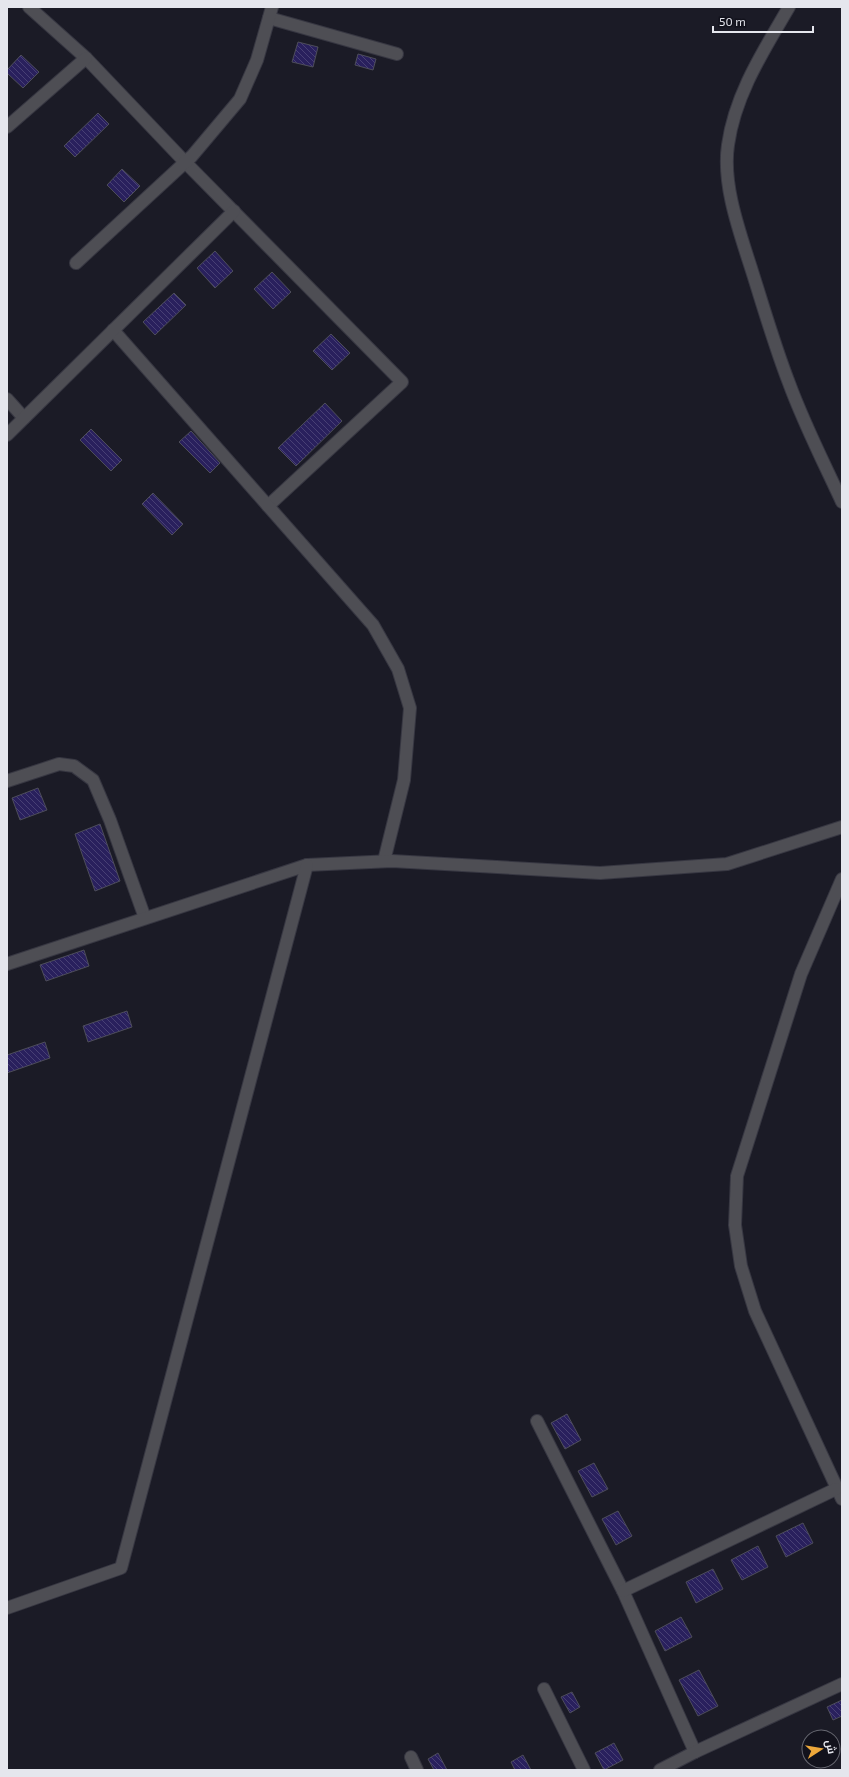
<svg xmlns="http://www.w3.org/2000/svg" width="849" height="1777" viewBox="0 0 849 1777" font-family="'Exo 2',Cairo,sans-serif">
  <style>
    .building { fill: url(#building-back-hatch); stroke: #4d4d5a }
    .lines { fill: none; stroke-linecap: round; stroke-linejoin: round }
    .minor-casing { stroke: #373742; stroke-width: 14 }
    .minor { stroke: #4e4e54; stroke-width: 12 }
  </style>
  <defs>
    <pattern id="building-back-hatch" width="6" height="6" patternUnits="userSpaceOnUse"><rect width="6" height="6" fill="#29205d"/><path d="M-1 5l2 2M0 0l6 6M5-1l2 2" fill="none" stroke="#484075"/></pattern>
  </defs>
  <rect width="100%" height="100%" fill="#1b1b26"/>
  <g class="building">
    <polygon points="298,42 318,47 313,67 292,62"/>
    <polygon points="358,54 376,59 373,70 355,65"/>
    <polygon points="21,55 39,72 23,88 7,73 7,70"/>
    <polygon points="98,113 109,124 75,157 64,146"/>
    <polygon points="122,169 140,186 124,202 107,185"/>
    <polygon points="215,251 233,271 215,288 197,268"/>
    <polygon points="272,272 291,292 273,309 254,289"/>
    <polygon points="174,293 186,305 155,335 143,322"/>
    <polygon points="331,334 350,353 332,370 313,351"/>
    <polygon points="325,403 342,421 296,466 278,448"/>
    <polygon points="91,429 122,460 111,471 80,440"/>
    <polygon points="191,431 220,463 210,473 179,442"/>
    <polygon points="153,493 183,524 172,535 142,504"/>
    <polygon points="38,788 47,810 20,820 12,798"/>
    <polygon points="100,824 120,881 95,891 75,834"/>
    <polygon points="84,950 89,966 46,981 40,965"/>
    <polygon points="127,1011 132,1027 88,1042 83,1026"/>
    <polygon points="45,1042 50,1058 7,1073 7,1055"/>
    <polygon points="567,1414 581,1440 565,1449 551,1423"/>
    <polygon points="594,1463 608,1489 592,1497 578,1471"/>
    <polygon points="618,1511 632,1536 616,1545 602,1519"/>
    <polygon points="803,1523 813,1543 786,1557 776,1536"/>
    <polygon points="758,1546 768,1567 742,1580 731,1560"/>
    <polygon points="713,1569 723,1589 696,1603 686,1582"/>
    <polygon points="681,1617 692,1637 665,1651 655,1631"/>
    <polygon points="699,1670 718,1706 698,1716 679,1680"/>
    <polygon points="572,1692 580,1707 570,1713 561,1697"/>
    <polygon points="842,1700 842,1716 833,1720 827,1707"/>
    <polygon points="614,1743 623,1760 604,1770 595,1753"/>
    <polygon points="438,1753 447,1770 434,1770 428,1759"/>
    <polygon points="523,1755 531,1770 515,1770 511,1762"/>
  </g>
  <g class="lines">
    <g class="minor-casing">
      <g id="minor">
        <polyline points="29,7 86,58 185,162 402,382 268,506"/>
        <path d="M789,7C764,50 735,94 728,145C722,185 740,233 752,271C764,309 775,347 789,383C804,424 824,463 842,502"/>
        <polyline points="269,18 397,54"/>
        <polyline points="7,127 86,58"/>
        <polyline points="76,263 192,156 240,99 257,60 272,7"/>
        <polyline points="113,330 373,625 398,669 410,708 404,780 384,861"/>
        <polyline points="7,399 24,418"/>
        <polyline points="7,435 234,211"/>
        <polyline points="7,781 59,764 74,766 93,780 110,820 145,918"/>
        <polyline points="842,879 801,974 737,1176 735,1225 741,1266 755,1311 842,1499"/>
        <polyline points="7,964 307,865 392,861 600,873 727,864 842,827"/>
        <polyline points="537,1421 623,1591 695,1752"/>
        <polyline points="623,1591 836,1489"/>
        <polyline points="7,1608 121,1568 307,865"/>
        <polyline points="544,1689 584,1770"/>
        <polyline points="411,1757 417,1770"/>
        <polyline points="660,1770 695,1752 842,1684"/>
      </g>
    </g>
    <use href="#minor" class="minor"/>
  </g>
  <rect width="849" height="1777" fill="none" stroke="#e5e6ed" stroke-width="16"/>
  <g transform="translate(821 1749) rotate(78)"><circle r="19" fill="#12121c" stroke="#666770"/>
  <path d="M0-3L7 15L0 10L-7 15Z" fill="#eda83b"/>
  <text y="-6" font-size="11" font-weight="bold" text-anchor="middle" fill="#e5e6ed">ش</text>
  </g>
  <path d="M713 26v6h100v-6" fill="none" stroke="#e5e6ed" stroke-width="2"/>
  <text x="719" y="26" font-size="12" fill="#e5e6ed" stroke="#12121c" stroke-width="3" paint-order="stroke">50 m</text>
</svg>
